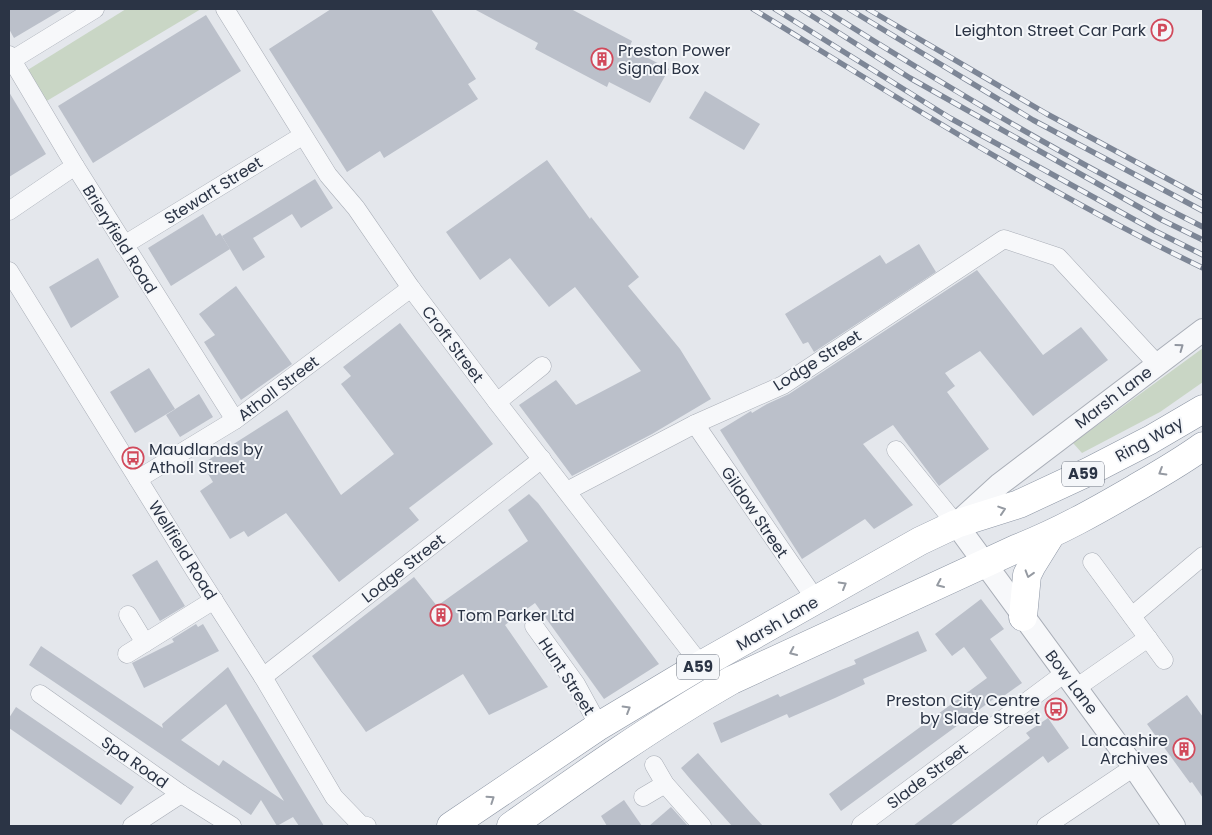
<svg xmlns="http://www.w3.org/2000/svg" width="1212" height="835" viewBox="0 0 1212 835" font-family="Poppins,sans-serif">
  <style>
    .green { fill: #c9d6c5 }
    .building { fill: #bbc0ca; fill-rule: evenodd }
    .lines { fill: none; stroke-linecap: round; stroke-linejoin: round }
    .minor-casing { stroke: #a9aeb7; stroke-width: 19 }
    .tertiary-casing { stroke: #a9aeb7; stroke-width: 24 }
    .trunk-casing { stroke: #8b94a3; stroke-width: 29 }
    .minor { stroke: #f7f8fa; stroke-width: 18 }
    .tertiary { stroke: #f7f8fa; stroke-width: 22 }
    .trunk { stroke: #fff; stroke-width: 28 }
    .rail-casing { stroke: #7d8696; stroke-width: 5.5 }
    .rail { stroke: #f4f6f9; stroke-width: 4; stroke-dasharray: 11; stroke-linecap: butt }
    .oneway { stroke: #9196a0 }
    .oneway2 { stroke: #959aa2 }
    .labels { text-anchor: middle; stroke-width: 4; stroke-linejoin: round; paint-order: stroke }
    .shield { fill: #f4f6f9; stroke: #676e7b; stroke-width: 1 }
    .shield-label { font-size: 15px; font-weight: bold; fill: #2b3445 }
    .poi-label { font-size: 16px; fill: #2b3445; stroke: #f4f6f9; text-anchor: end }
    .street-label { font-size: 16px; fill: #2b3445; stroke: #f4f6f9 }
  </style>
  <rect width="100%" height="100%" fill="#e4e7ec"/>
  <g class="green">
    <polygon points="126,9 201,9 45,102 26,71"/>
    <polygon points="1203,348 1203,382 1160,412 1082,453 1073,443"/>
  </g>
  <g class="building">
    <polygon points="9,9 63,9 14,38 9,29"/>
    <polygon points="331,9 431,9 476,79 468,84 478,99 384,158 380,151 347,172 269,49"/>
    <polygon points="474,9 571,9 632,41 629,48 669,69 650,103 609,82 607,87 535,49 538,43"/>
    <polygon points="206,15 241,71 93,163 58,106"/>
    <polygon points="705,91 760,124 744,150 689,118"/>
    <polygon points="9,92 46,154 9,177"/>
    <polygon points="547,160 590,219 591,217 639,277 628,286 680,349 711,399 652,434 572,476 519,405 556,380 576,405 641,371 575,287 549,307 510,258 480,280 446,232"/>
    <polygon points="315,179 333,208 301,228 292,214 253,238 265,257 243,271 222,236"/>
    <polygon points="203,214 216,236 220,233 230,249 171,286 148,248"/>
    <polygon points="919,244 936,272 814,352 808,342 803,344 785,314 880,255 886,264"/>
    <polygon points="98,258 119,297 71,328 49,287"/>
    <polygon points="977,270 1043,355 1081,327 1108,360 1033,416 980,351 945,373 955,386 947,392 989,449 939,486 893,425 863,444 913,505 874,529 865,519 802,559 720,430 751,411 752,413 767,404 789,394"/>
    <polygon points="236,286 292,364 241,400 204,342 215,335 199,314"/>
    <polygon points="400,323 493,444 409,508 419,520 339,582 286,513 248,537 244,531 230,539 200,491 213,482 202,464 287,410 341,495 394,454 341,384 351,376 343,367"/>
    <polygon points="149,368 175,409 135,433 110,392"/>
    <polygon points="199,394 213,417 180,437 166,415"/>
    <polygon points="529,494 538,503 659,664 604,699 535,603 505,625 548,687 489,715 463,674 366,732 312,656 414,577 437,606 528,541 508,510"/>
    <polygon points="157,560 185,606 160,621 132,575"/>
    <polygon points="981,599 1004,629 990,639 1022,683 1001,698 999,695 841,811 829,794 987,678 964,647 952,656 935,634"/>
    <polygon points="196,624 198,627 203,624 219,651 144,688 132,663 174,642 172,639"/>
    <polygon points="918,631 927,651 863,679 865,684 835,698 789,718 787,714 721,743 713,723 778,694 780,697 841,670 856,664 854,660"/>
    <path d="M41,646L163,728L162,724L228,667L324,826H299L293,817L277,826L261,800L251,815L29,665ZM226,704L284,801L223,760L219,766L181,740Z"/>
    <polygon points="1187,695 1203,717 1203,798 1192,782 1190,783 1147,724"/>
    <polygon points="16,707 134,787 121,805 9,728 9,718"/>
    <polygon points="1048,718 1069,748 1048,763 1043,756 950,826 913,826 1030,738 1026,733"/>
    <polygon points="698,753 750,812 763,826 732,826 691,780 681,768"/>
    <polygon points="624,800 642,826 607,826 601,816"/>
    <polygon points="671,807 688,826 649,826"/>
  </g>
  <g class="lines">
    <g class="minor-casing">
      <g id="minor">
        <polyline points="225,9 328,175 356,208 411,288 497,402 701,665"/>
        <polyline points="9,55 75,166 235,420"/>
        <polyline points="12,60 95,9"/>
        <polyline points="9,211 75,166"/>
        <polyline points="124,245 302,136"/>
        <polyline points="9,271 195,571 263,677 334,797 361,825 367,826"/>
        <polyline points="497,402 542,366"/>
        <polyline points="695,424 816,600"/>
        <polyline points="896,450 956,524"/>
        <polyline points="138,479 235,420 411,288"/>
        <polyline points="567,491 695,424 783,385 1004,239 1058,257 1157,364"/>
        <polyline points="1092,562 1164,660"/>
        <polyline points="128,615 145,643"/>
        <polyline points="1132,616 1203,556"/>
        <polyline points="534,626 576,684 599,726"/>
        <polyline points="127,654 214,600"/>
        <polyline points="263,677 542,459"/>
        <polyline points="1076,688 1148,638"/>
        <polyline points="40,694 181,794 232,826"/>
        <polyline points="654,765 665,784 702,826"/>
        <polyline points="643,797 665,784"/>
        <polyline points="861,825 1065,673"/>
        <polyline points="132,826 181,794"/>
        <polyline points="1046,826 1134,767"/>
      </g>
    </g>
    <g class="tertiary-casing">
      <polyline id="tertiary" points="1174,826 1134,767 956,524 1000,484 1203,330"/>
    </g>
    <g class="trunk-casing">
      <g id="trunk">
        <polyline points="1023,617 1027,575 1032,565 1050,536"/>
        <polyline points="451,826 599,726 701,665 920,541 956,524 1019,504 1090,471 1150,440 1203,409"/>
        <path d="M511,826C583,775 655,724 732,680L1018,548C1059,532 1096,511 1134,489C1158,475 1181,462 1203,446"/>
      </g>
    </g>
    <use href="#minor" class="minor"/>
    <use href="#tertiary" class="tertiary"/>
    <use href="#trunk" class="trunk"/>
    <g class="rail-casing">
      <g id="rail">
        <path d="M753,9C901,100 1047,193 1203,268"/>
        <polyline points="775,9 950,118 1155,231 1203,255"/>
        <polyline points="801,9 910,78 1162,220 1203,240"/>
        <path d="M823,9C946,87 1073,162 1203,227"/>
        <polyline points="849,9 1033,120 1203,211"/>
        <polyline points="868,9 1047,114 1203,198"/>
      </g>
    </g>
    <use href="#rail" class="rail"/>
  </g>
  <defs><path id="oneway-chevron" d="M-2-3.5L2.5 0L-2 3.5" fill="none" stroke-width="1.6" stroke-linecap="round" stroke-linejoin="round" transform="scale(1.25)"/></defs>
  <use class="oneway" href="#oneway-chevron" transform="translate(1180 347) rotate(-36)"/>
  <g class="oneway2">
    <use href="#oneway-chevron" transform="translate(1162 472) rotate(149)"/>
    <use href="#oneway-chevron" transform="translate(1002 510) rotate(-18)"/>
    <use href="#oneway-chevron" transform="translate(1029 574) rotate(107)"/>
    <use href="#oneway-chevron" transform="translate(940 584) rotate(156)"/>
    <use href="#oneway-chevron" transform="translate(843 585) rotate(-30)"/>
    <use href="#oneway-chevron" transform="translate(793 652) rotate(155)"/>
    <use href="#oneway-chevron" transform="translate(627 709) rotate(-31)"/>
    <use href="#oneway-chevron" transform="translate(491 799) rotate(-34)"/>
  </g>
  <defs>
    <g id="parking-ring" transform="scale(1.125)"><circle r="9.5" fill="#f4f6f9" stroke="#d1495b" stroke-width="1.5"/><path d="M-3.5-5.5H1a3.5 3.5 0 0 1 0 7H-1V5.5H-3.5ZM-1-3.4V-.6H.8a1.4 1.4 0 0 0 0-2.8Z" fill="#d1495b"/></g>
    <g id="building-ring" transform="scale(1.125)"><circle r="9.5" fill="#f4f6f9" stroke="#d1495b" stroke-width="1.5"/><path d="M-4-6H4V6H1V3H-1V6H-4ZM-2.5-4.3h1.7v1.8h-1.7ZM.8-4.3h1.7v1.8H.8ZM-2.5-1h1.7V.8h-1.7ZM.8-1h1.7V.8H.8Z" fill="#d1495b"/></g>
    <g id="bus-ring" transform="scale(1.125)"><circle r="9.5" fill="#f4f6f9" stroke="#d1495b" stroke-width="1.5"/><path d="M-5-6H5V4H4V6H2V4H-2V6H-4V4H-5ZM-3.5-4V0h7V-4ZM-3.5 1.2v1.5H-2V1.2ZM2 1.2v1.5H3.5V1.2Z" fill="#d1495b"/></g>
  </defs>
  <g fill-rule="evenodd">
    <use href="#parking-ring" x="1162" y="30"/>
    <use href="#building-ring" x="602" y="59"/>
    <use href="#bus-ring" x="133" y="458"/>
    <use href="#building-ring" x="441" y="615"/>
    <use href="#bus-ring" x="1056" y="709"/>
    <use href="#building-ring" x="1184" y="749"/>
  </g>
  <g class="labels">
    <g class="shield">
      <rect x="1062" y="461.5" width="42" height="25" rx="4"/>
      <rect x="677" y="654.5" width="42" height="25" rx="4"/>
    </g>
    <g class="shield-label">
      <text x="1083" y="479">A59</text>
      <text x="698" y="672">A59</text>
    </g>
    <g class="poi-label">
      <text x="1146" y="36">Leighton Street Car Park</text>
      <text x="618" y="56" text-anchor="start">Preston Power<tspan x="618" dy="18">Signal Box</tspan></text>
      <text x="149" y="455" text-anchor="start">Maudlands by<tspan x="149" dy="18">Atholl Street</tspan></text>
      <text x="457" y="621" text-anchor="start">Tom Parker Ltd</text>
      <text x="1040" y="706">Preston City Centre<tspan x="1040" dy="18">by Slade Street</tspan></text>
      <text x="1168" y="746">Lancashire<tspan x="1168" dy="18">Archives</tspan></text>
    </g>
    <g class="street-label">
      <text transform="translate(213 190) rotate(-32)" y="6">Stewart Street</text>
      <text transform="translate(120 239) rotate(58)" y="6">Brieryfield Road</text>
      <text transform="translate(453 344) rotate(53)" y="6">Croft Street</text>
      <text transform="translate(817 360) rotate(-32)" y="6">Lodge Street</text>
      <text transform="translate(278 388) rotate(-37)" y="6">Atholl Street</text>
      <text transform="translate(1113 397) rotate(-37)" y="6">Marsh Lane</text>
      <text transform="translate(1149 439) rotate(-29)" y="6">Ring Way</text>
      <text transform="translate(755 512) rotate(56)" y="6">Gildow Street</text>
      <text transform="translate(183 550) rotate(58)" y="6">Wellfield Road</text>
      <text transform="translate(403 568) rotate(-38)" y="6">Lodge Street</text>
      <text transform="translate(777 623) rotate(-30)" y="6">Marsh Lane</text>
      <text transform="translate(567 676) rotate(57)" y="6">Hunt Street</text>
      <text transform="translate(1072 682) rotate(53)" y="6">Bow Lane</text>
      <text transform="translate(135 762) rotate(35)" y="6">Spa Road</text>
      <text transform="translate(927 776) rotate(-37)" y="6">Slade Street</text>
    </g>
  </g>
  <rect width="1212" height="835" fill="none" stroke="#2b3445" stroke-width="20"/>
</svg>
